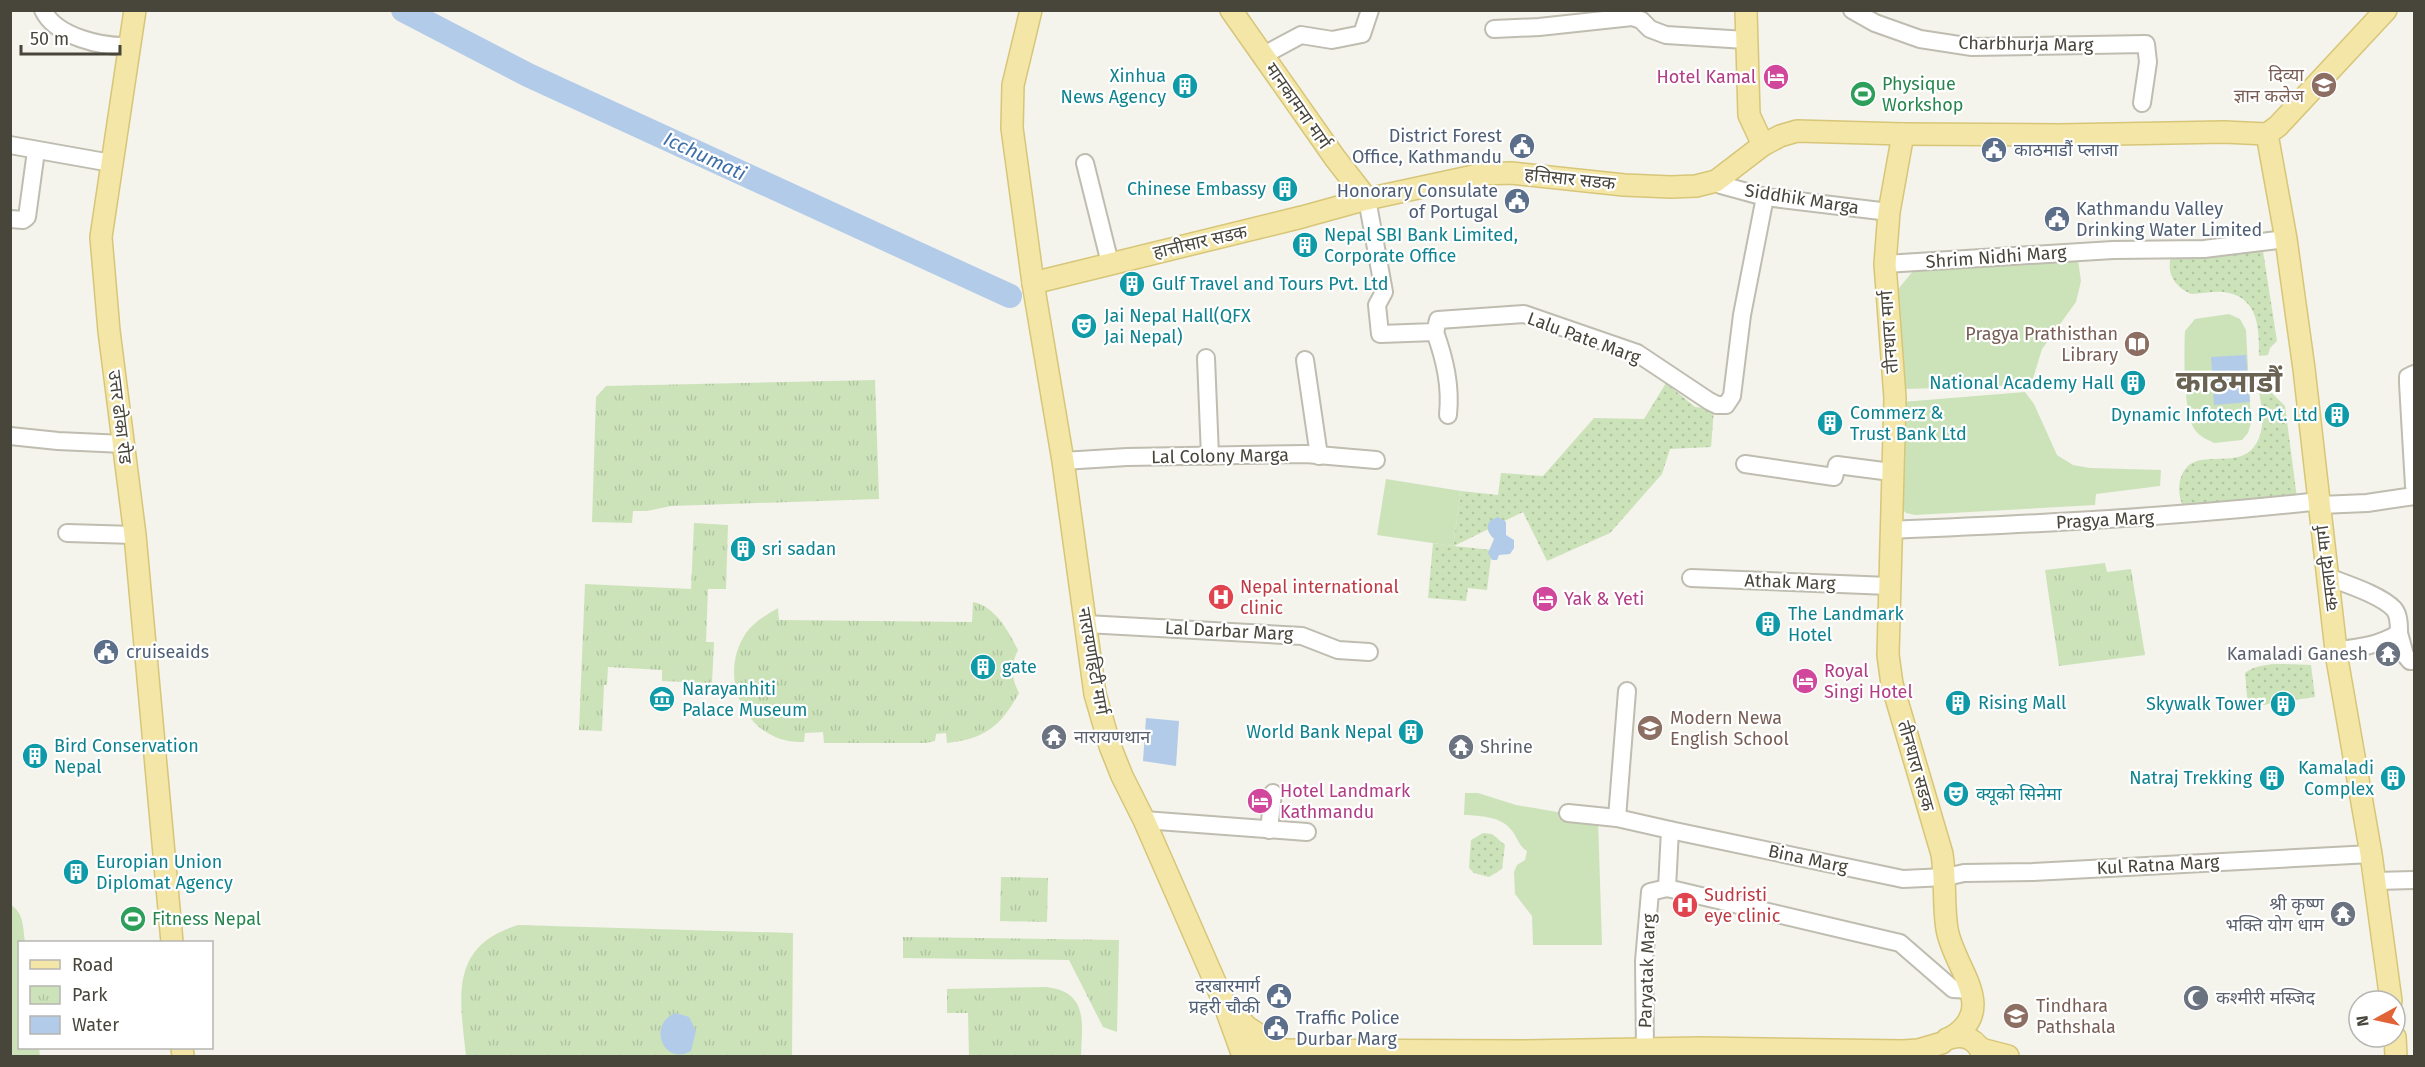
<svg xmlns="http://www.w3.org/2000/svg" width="2425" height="1067" viewBox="0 0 2425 1067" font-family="'Fira Sans','Noto Sans Devanagari',sans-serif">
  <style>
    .grass { fill: url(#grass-dots) }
    .park { fill: url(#park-tufts) }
    .garden { fill: #cce3ba }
    .water { fill: #b1cbe9 }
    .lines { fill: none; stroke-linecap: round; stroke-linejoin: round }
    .river { stroke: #b1cbe9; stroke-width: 24 }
    .minor-casing { stroke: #bfbcb0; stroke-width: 20 }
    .major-casing { stroke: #d7c678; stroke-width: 24 }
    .minor { stroke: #fff; stroke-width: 16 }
    .major { stroke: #f3e6a7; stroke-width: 21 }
    .labels { text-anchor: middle; stroke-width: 4.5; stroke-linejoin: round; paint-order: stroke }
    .street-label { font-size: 18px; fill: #48453b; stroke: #fff }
    .education-label { font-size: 18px; fill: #785e54; stroke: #fff; text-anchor: end }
    .culture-label { font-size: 18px; fill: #0d838f; stroke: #fff; text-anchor: start }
    .hotel-label { font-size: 18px; fill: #b23c85; stroke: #fff; text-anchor: start }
    .leisure-label { font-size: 18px; fill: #27864d; stroke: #fff; text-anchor: start }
    .service-label { font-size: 18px; fill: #4e5e75; stroke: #fff; text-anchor: start }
    .health-label { font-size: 18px; fill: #be3a42; stroke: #fff; text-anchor: start }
    .worship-label { font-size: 18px; fill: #5b616d; stroke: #fff; text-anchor: start }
    .water-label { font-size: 20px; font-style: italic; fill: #3f70a9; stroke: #fff }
    .town-label { font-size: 30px; font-weight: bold; fill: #6a6353; stroke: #fff }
  </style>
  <defs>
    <pattern id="grass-dots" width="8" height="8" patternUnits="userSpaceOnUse" patternTransform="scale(1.5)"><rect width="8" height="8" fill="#cce3ba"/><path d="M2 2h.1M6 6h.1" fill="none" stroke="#b1c4a1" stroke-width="1.8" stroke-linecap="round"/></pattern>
    <pattern id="park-tufts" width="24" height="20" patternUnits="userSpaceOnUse" patternTransform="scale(1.5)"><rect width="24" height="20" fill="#cce3ba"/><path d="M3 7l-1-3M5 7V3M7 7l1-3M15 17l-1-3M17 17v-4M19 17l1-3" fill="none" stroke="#b1c4a1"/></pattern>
  </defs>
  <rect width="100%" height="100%" fill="#f4f3ec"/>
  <g class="grass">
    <path d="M2263,251L2277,341L2270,348L2268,355L2259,356C2259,328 2259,297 2224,292C2213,291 2202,294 2191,294C2175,287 2166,274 2171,257Z"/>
    <polygon points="1666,383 1695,407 1714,409 1711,447 1670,449 1662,474 1610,533 1547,561 1523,512 1454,546 1492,550 1487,590 1468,588 1466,601 1428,598 1433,543 1453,546 1461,491 1498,495 1501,473 1543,476 1594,418 1644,419"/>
    <path d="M2258,383H2269L2272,393L2285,406L2297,498L2182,504C2176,489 2179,466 2197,461C2219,455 2247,467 2259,438C2266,421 2260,401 2258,383Z"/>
    <path d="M2311,665L2315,697L2248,707L2245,673C2261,660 2292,665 2311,665Z"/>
    <polygon points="1483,833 1492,834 1505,845 1502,869 1489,877 1474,873 1469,868 1471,840"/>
  </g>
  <g class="park">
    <polygon points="875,380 879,499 671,506 647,511 633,511 632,523 592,522 596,397 606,386"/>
    <polygon points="694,523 728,525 726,589 708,589 706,642 714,642 712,683 662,681 662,670 608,667 607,685 604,685 602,731 579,730 585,584 691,589"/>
    <polygon points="2105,563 2107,572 2131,569 2145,655 2059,666 2045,570"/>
    <path d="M973,602C995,606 1009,632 1018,650C1010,666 1011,677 1019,693C1001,726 985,739 947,743L946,733L936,734L935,741L926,743H824L823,732L805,733L804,742C748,745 715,679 746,633C754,622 766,615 778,608L779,620L972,622Z"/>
    <polygon points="1001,877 1048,878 1047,922 1000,921"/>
    <path d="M518,925L793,933L792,1056H466C460,999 448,946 518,925Z"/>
    <polygon points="903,937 1119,940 1117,1032 1103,1027 1069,960 903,958"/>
    <path d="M1046,987C1089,992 1082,1023 1081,1056H969L968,1013H947V989Z"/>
  </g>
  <g class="garden">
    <polygon points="2078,260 2081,281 2076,302 2042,349 2031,385 1906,389 1895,293 1913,271"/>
    <path d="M2229,314L2240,319L2246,330L2251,423L2248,433L2242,440L2214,443C2208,440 2199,436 2195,430C2183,414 2184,351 2185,331L2195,319Z"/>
    <polygon points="2025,392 2034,404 2057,455 2073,465 2090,468 2161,470 2160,486 2096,494 2095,505 1915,515 1906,513 1899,506 1902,402"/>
    <polygon points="1386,479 1461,491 1453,546 1377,535"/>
    <path d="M1465,793H1478L1516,805L1598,819L1602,945H1533L1532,916L1515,894L1514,872L1517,865L1525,860L1527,851C1519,846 1518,839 1513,832C1502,816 1481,816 1464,815Z"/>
    <path d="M11,905C24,913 23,928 25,942H20V1048H39L40,1056H11Z"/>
  </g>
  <g class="water">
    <polygon points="2246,355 2250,402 2214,405 2211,357"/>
    <path d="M1498,517L1506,522V535L1514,540V548L1510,554L1499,555L1497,560H1492L1488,553L1494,539C1488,533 1485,527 1491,520Z"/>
    <polygon points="1146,718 1179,721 1176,766 1143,761"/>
    <path d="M676,1013L689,1017L696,1031L691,1051C664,1067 646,1024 676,1013Z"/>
  </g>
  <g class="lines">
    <polyline class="river" points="403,10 528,75 1010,296"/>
    <g class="minor-casing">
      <g id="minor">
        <path d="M43,10C56,37 102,47 129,46"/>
        <polyline points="1852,10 1875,23 1920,39 1972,47 2146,44 2148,62 2142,103"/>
        <polyline points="1494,29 1539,27 1632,17 1641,20 1650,29 1666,35 1746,40"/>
        <polyline points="1262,56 1301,35 1332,40 1362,34 1370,10"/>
        <polyline points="10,145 111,163"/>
        <polyline points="1085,163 1110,263"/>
        <polyline points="1716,181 1721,185 1765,197 1889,212"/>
        <polyline points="1367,199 1384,292 1377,305 1380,334 1435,332 1438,320 1524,314 1637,353 1709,401 1717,405 1726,405 1732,396 1742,315 1765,197"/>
        <polyline points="10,219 23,220 27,217 36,151"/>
        <polyline points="1885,264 2113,250 2204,249 2286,239"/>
        <path d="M1435,332C1445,360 1451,386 1448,415"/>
        <polyline points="1206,358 1210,456"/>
        <polyline points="1305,360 1319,456"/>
        <polyline points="2414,374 2408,377 2408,383 2414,486"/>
        <polyline points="10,436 58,441 124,444"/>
        <polyline points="1063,461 1127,457 1306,454 1376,460"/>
        <polyline points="1745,464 1834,477 1837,465 1891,472"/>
        <polyline points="2320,505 2367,503 2414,496"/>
        <path d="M1890,530C2035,524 2176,517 2320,501"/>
        <polyline points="67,533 135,535"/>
        <path d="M2328,577C2346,584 2381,595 2394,609C2399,615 2399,625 2399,633C2379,645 2360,648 2337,650"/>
        <polyline points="1691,578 1889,586"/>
        <polyline points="1086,624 1302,636 1338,650 1369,652"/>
        <polyline points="2399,633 2405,655 2410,661 2414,661"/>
        <polyline points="1568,813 1617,818 1670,830 1667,888 1650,892 1644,961 1645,1049"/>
        <polyline points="1617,818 1627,691"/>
        <polyline points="1144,820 1307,832"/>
        <polyline points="1269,830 1273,793"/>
        <polyline points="1670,830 1903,879 1946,877 1964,873 2033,872 2371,854"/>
        <polyline points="2375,881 2414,880"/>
        <polyline points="1667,888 1900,943 1953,989 1971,990"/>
      </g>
    </g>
    <g class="major-casing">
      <g id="major">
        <polyline points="135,10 101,237 109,331 135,535 172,942"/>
        <polyline points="1031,10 1013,85 1012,128 1033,283 1063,461 1095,694 1110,746 1122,776 1144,820 1222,998 1243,1056"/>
        <polyline points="1231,10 1335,158 1367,199"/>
        <polyline points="1746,10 1749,115 1763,145"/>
        <path d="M1903,134L1889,212L1885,264L1895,398L1888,655L1892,684L1942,854C1946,880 1943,905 1947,929C1953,967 1999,1008 1952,1037"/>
        <polyline points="2267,134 2286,239 2304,369 2337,659 2371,854 2391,1001"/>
        <polyline points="2267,134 2278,126 2386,10"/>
        <polyline points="1033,283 1302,217 1367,199 1483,174 1511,173 1624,185 1671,187 1696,186 1716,181 1763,145 1780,136 1797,131 1903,134 2059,135 2224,132 2267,134"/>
        <polyline points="1230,1009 1247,1027 1283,1050"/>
        <polyline points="2395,1037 2396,1056"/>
        <path d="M1947,1039C1964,1032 1978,1040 1983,1056"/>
        <polyline points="182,1048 183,1056"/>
        <polyline points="1981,1049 2008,1056"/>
        <polyline points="1242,1050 1523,1051 1700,1048 1903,1051 1918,1050 1942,1043"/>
      </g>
    </g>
    <use href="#minor" class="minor"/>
    <use href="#major" class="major"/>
  </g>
  <defs>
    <g id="hotel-disc" transform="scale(1.35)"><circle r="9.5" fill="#d1479c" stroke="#fff"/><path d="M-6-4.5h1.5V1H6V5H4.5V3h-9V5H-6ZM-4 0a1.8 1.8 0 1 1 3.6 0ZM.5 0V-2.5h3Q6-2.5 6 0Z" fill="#fff"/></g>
    <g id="university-disc" transform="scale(1.35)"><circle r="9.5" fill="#8d6e63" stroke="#fff"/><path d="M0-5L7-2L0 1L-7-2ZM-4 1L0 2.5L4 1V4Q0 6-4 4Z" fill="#fff"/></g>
    <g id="building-disc" transform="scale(1.35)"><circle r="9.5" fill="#0f9aa8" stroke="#fff"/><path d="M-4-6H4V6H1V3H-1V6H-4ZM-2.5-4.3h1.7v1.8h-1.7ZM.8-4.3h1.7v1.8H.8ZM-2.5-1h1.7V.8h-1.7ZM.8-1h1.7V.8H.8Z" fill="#fff"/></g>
    <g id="stadium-disc" transform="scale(1.35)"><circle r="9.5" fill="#2e9e5b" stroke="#fff"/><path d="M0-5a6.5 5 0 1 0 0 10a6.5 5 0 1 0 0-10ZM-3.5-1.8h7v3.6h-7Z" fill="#fff"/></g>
    <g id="civic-disc" transform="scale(1.35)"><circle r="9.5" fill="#5c6f8a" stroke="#fff"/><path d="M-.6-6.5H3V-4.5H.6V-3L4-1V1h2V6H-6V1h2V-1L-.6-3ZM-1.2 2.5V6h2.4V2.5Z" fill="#fff"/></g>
    <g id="theatre-disc" transform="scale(1.35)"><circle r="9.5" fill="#0f9aa8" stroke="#fff"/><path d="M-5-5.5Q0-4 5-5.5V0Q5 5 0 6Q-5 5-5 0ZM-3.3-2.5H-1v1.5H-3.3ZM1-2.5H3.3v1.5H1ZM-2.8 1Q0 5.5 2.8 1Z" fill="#fff"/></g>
    <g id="library-disc" transform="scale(1.35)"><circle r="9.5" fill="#8d6e63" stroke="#fff"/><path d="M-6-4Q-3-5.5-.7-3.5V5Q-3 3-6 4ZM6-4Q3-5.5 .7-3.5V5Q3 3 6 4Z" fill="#fff"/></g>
    <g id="hospital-disc" transform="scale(1.35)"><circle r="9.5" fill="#e0444e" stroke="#fff"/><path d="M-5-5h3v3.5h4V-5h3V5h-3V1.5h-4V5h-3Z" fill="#fff"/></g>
    <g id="temple-disc" transform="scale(1.35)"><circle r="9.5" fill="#6b7280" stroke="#fff"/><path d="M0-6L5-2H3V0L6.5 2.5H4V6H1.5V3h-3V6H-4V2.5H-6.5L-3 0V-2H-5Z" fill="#fff"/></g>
    <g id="museum-disc" transform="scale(1.35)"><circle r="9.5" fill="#0f9aa8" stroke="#fff"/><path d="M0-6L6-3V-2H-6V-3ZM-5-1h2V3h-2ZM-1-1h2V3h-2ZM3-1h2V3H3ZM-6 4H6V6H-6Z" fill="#fff"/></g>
    <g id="school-disc" transform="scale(1.35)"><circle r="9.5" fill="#8d6e63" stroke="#fff"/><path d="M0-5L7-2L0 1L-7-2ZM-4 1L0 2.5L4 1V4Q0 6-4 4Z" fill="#fff"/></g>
    <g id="mosque-disc" transform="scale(1.35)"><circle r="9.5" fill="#6b7280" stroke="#fff"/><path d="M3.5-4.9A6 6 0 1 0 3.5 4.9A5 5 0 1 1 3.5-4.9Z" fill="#fff"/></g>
  </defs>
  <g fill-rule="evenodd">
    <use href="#hotel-disc" x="1776" y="77"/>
    <use href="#university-disc" x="2324" y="85"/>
    <use href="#building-disc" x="1185" y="86"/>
    <use href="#stadium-disc" x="1863" y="94"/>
    <use href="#civic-disc" x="1522" y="146"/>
    <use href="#civic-disc" x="1994" y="150"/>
    <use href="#building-disc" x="1285" y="189"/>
    <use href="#civic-disc" x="1517" y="201"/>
    <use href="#civic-disc" x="2057" y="219"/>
    <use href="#building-disc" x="1305" y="245"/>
    <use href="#building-disc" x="1132" y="284"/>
    <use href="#theatre-disc" x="1084" y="326"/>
    <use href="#library-disc" x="2137" y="344"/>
    <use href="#building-disc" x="2133" y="383"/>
    <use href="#building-disc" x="2337" y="415"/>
    <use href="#building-disc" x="1830" y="423"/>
    <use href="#building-disc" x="743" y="549"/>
    <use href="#hospital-disc" x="1221" y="597"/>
    <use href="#hotel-disc" x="1545" y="599"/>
    <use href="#building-disc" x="1768" y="624"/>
    <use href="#civic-disc" x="106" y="652"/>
    <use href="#temple-disc" x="2388" y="654"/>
    <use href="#building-disc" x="983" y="667"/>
    <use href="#hotel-disc" x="1805" y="681"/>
    <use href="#museum-disc" x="662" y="699"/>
    <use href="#building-disc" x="1958" y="703"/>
    <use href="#building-disc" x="2283" y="704"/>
    <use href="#school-disc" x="1650" y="728"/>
    <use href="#building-disc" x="1411" y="732"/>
    <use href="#temple-disc" x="1054" y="737"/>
    <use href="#temple-disc" x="1461" y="747"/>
    <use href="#building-disc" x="35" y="756"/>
    <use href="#building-disc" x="2272" y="778"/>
    <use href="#building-disc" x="2393" y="778"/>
    <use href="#theatre-disc" x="1956" y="794"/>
    <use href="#hotel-disc" x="1260" y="801"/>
    <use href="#building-disc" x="76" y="872"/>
    <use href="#hospital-disc" x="1685" y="905"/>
    <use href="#temple-disc" x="2343" y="914"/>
    <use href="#stadium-disc" x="133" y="919"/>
    <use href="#civic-disc" x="1279" y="996"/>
    <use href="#mosque-disc" x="2196" y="998"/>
    <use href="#school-disc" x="2016" y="1016"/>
    <use href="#civic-disc" x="1276" y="1028"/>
  </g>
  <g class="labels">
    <g class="street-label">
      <text transform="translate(2026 44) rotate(1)" y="6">Charbhurja Marg</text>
      <text transform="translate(1298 106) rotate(55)" y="6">मानकामना मार्ग</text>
      <text transform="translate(1570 179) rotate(6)" y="6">हत्तिसार सडक</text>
      <text transform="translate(1802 199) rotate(9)" y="6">Siddhik Marga</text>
      <text transform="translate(1200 242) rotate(-13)" y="6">हात्तीसार सडक</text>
      <text transform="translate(1996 257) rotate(-4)" y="6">Shrim Nidhi Marg</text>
      <text transform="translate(1889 332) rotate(-94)" y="6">तीनधारा मार्ग</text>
      <text transform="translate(1584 338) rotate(20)" y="6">Lalu Pate Marg</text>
      <text transform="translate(120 417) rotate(83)" y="6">उत्तर ढोका रोड</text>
      <text transform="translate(1220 456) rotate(-1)" y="6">Lal Colony Marga</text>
      <text transform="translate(2105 520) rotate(-3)" y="6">Pragya Marg</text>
      <text transform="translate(2327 568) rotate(-97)" y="6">कमलादी मार्ग</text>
      <text transform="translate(1790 582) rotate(2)" y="6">Athak Marg</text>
      <text transform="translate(1229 631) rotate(3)" y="6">Lal Darbar Marg</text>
      <text transform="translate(1093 661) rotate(80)" y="6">नारायणहिटी मार्ग</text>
      <text transform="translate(1916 766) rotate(74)" y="6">तीनधारा सडक</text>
      <text transform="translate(1808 859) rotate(12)" y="6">Bina Marg</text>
      <text transform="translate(2158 865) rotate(-3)" y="6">Kul Ratna Marg</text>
      <text transform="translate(1647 971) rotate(-88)" y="6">Paryatak Marg</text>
    </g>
    <g class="education-label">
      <text x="2304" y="81">दिव्या<tspan x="2304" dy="21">ज्ञान कलेज</tspan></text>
      <text x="2118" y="340">Pragya Prathisthan<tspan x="2118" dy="21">Library</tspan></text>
      <text x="1670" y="724" text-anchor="start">Modern Newa<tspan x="1670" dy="21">English School</tspan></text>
      <text x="2036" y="1012" text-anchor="start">Tindhara<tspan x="2036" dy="21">Pathshala</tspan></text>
    </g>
    <g class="culture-label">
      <text x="1166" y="82" text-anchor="end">Xinhua<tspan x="1166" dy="21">News Agency</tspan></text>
      <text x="1266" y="195" text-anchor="end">Chinese Embassy</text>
      <text x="1324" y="241">Nepal SBI Bank Limited,<tspan x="1324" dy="21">Corporate Office</tspan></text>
      <text x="1152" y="290">Gulf Travel and Tours Pvt. Ltd</text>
      <text x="1104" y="322">Jai Nepal Hall(QFX<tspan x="1104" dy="21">Jai Nepal)</tspan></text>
      <text x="2114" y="389" text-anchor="end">National Academy Hall</text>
      <text x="1850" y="419">Commerz &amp;<tspan x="1850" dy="21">Trust Bank Ltd</tspan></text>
      <text x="2318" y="421" text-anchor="end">Dynamic Infotech Pvt. Ltd</text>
      <text x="762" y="555">sri sadan</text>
      <text x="1788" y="620">The Landmark<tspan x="1788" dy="21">Hotel</tspan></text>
      <text x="1002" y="673">gate</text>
      <text x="682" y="695">Narayanhiti<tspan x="682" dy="21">Palace Museum</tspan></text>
      <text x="1978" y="709">Rising Mall</text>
      <text x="2264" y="710" text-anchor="end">Skywalk Tower</text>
      <text x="1392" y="738" text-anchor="end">World Bank Nepal</text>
      <text x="54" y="752">Bird Conservation<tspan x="54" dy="21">Nepal</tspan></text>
      <text x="2374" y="774" text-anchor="end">Kamaladi<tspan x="2374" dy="21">Complex</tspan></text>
      <text x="2252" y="784" text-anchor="end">Natraj Trekking</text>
      <text x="1976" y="800">क्यूको सिनेमा</text>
      <text x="96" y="868">Europian Union<tspan x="96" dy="21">Diplomat Agency</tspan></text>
    </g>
    <g class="hotel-label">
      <text x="1756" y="83" text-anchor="end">Hotel Kamal</text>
      <text x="1564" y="605">Yak &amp; Yeti</text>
      <text x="1824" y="677">Royal<tspan x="1824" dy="21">Singi Hotel</tspan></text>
      <text x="1280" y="797">Hotel Landmark<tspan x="1280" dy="21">Kathmandu</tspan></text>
    </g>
    <g class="leisure-label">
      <text x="1882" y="90">Physique<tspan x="1882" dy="21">Workshop</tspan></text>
      <text x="152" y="925">Fitness Nepal</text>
    </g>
    <g class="service-label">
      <text x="1502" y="142" text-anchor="end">District Forest<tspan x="1502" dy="21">Office, Kathmandu</tspan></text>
      <text x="2014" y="156">काठमाडौं प्लाजा</text>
      <text x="1498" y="197" text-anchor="end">Honorary Consulate<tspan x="1498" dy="21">of Portugal</tspan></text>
      <text x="2076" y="215">Kathmandu Valley<tspan x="2076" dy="21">Drinking Water Limited</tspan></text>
      <text x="126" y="658">cruiseaids</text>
      <text x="1260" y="992" text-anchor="end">दरबारमार्ग<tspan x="1260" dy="21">प्रहरी चौकी</tspan></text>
      <text x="1296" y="1024">Traffic Police<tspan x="1296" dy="21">Durbar Marg</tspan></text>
    </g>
    <g class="health-label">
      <text x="1240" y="593">Nepal international<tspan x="1240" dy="21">clinic</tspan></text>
      <text x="1704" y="901">Sudristi<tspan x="1704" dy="21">eye clinic</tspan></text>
    </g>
    <g class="worship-label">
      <text x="2368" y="660" text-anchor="end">Kamaladi Ganesh</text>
      <text x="1074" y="743">नारायणथान</text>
      <text x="1480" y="753">Shrine</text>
      <text x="2324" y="910" text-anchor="end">श्री कृष्ण<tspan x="2324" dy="21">भक्ति योग धाम</tspan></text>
      <text x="2216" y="1004">कश्मीरी मस्जिद</text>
    </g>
    <g class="water-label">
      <text transform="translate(705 156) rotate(25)" y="7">Icchumati</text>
    </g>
    <g class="town-label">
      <text x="2229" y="392">काठमाडौं</text>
    </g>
  </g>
  <rect width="2425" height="1067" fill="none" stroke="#48453b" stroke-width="24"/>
  <rect x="18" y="941" width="195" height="108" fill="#ffffff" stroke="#b6b5b1" stroke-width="1.5"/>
  <rect x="30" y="960" width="30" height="9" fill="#f3e6a7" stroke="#b6b5b1" stroke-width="1.5"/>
  <text x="72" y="971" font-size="18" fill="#48453b">Road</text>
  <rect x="30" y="986" width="30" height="18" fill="url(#park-tufts)" stroke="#b6b5b1" stroke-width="1.5"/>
  <text x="72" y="1001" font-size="18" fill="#48453b">Park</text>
  <rect x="30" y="1016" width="30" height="18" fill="#b1cbe9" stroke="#b6b5b1" stroke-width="1.5"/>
  <text x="72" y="1031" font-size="18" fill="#48453b">Water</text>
  <g transform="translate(2377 1019) rotate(262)"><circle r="28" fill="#ffffff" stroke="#b6b5b1" stroke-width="1.5"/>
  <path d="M0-4.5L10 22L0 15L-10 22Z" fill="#e26436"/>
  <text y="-9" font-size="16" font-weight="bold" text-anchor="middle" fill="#48453b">N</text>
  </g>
  <path d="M21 45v9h99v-9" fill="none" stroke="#48453b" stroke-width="3"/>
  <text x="30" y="45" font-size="18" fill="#48453b" stroke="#ffffff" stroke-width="4.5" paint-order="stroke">50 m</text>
</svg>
